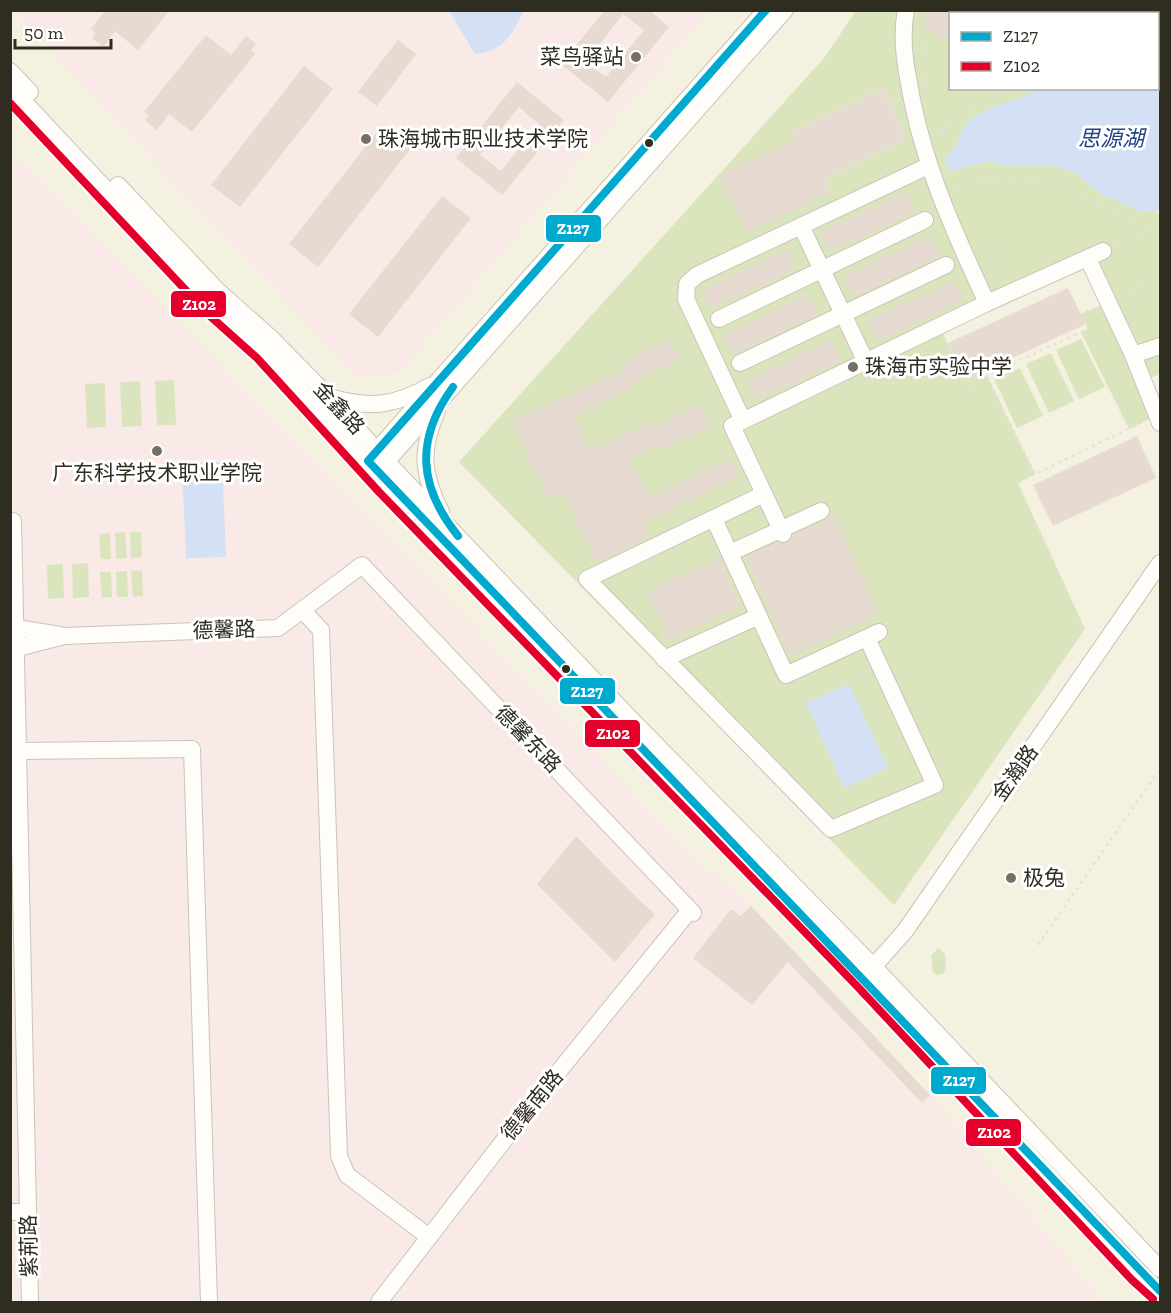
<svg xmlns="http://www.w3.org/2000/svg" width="1171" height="1313" viewBox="0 0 1171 1313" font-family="'Zilla Slab','Noto Sans SC',serif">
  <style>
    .education { fill: #f9eae7 }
    .green { fill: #dae5be; fill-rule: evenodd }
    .water { fill: #d4e0f3 }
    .building { fill: #e7dad0; fill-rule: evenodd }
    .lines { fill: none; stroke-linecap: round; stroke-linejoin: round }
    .minor-casing { stroke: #c8c5b7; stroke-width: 18 }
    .path { stroke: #e1dfd9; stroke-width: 2; stroke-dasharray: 3 4.5; stroke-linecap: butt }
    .minor { stroke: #fefdfa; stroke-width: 16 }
    .bus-1-casing { stroke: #fff; stroke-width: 12 }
    .bus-2-casing { stroke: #fff; stroke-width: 12 }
    .bus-1 { stroke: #00a9ce; stroke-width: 8 }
    .bus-2 { stroke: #e4002b; stroke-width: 8 }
    .poi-dot { fill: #747163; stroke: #fff; stroke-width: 2 }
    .bus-dot { fill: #2f2c20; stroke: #fff; stroke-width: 2 }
    .labels { text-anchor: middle; stroke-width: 6; stroke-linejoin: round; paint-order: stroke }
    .poi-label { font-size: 21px; fill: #2f2c20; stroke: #fff; text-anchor: start }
    .street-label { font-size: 21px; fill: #2f2c20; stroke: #fff }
    .water-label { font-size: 22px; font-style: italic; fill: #224384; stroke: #fff }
    .line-badge { stroke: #fff; stroke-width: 2 }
    .badge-label { font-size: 16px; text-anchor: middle; font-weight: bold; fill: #fff }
  </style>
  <rect width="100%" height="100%" fill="#f5f1e0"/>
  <g class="education">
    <polygon points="13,11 709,11 400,371 358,379"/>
    <polygon points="10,162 24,162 585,741 692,858 740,894 930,1095 1104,1302 11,1302"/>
  </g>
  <g class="green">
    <path d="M856,11H1104V14H950V88H1158V38L1160,40V207L1157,212L1160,217V374L1143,381L1157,415L1129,429L1081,332L1088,329L1081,314L1108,302L1088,259L940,327L965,380L980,373L983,377L987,376L1035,474L1018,483L1085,629L894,905L459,462L824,58ZM883,89L907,140L825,178L832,192L791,132Z"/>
    <polygon points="1081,339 1105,387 1079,399 1056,350"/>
    <polygon points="1051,353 1074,401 1049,413 1026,364"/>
    <polygon points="1020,368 1043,416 1017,428 994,379"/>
    <polygon points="174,380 176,425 157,425 155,381"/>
    <polygon points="140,381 142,426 122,427 120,382"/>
    <polygon points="105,383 106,427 87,428 85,384"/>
    <polygon points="125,532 127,558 116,559 115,533"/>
    <polygon points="130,532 141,532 142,557 131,558"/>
    <polygon points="110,533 111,559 101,559 99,534"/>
    <polygon points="88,563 89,597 73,598 72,564"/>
    <polygon points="63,564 64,598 48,599 47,565"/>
    <polygon points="142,570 143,596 133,597 131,571"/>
    <polygon points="127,571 128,597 117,597 116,572"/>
    <polygon points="100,572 111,572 112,597 102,598"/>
    <polygon points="938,948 945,954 946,969 943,974 937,975 933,972 931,956"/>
  </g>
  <g class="water">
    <path d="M449,11H524C511,35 505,51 475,54Z"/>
    <path d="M1158,45L1160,48V207L1157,212H1142L1103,195L1071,170L1051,166H1011L986,161L948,172L945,159C959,147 957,136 967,124C980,108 1011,102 1030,94L1034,89L1158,88Z"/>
    <polygon points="222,462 226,557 186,558 182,464"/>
    <polygon points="849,684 888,768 844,788 806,703"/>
  </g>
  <g class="building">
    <polygon points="106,10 170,10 138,50 115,31 103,47 92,38 95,33 91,29"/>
    <path d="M605,10H649L669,27L608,102L561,64ZM623,14L644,30L606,77L586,62Z"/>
    <polygon points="931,10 951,10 951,43 921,25"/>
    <polygon points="206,35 231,55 246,36 256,44 251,51 255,54 192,132 169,114 157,130 145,120 149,116 144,112"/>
    <polygon points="398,40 416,54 377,106 358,92"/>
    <polygon points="304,66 333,89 240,207 211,185"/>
    <path d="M517,82L564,120L502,195L456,158ZM519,107L539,124L501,171L480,155Z"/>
    <polygon points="883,89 907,140 825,178 832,192 747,232 720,175 795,140 791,132"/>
    <polygon points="382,126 411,148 318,267 289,244"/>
    <polygon points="906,192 915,212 830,252 821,233"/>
    <polygon points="442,196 471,218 378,337 349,314"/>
    <polygon points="930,236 940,255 855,296 845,276"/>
    <polygon points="787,249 796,269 711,309 702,290"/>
    <polygon points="953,281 963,300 878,341 868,321"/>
    <polygon points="1068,288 1086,324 965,380 948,343"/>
    <polygon points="808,294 818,314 733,354 723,335"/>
    <polygon points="670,339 680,359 630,383 633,388 574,416 590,451 649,423 652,428 701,404 711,426 662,449 660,445 630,459 650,497 730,459 738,477 643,523 650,536 596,562 563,491 548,498 512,421 624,370 621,363"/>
    <polygon points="831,340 841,360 756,401 747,381"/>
    <polygon points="1137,436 1156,478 1053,526 1033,485"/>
    <polygon points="832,512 879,614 790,657 746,557 777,543 788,543 793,535 825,521"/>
    <polygon points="719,558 741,606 669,640 647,592"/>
    <polygon points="576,836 639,900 655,914 615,962 537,884"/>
    <polygon points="751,906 930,1095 922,1103 788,962 752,1005 693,958 731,909 740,916"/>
  </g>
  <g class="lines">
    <g class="minor-casing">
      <g id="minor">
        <path d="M906,10C901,35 904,59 909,83C922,162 954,232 987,303"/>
        <polyline points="10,71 30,92"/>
        <polyline points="10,87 218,309 264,351 387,485 864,978 1140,1273 1160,1291"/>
        <polyline points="118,185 217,290 271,338 329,397 387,462 626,714 874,967 1160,1269"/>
        <polyline points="801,226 866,362"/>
        <polyline points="1088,259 1133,355 1160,346"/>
        <polyline points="719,319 925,220"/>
        <polyline points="1133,355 1160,423"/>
        <polyline points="740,363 946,265"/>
        <path d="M329,397C370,409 394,406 430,386"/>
        <path d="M437,411C420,451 422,473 441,512"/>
        <polyline points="743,421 686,299 687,284 697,275 928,166"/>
        <polyline points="370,458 766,10"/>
        <polyline points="380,469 785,10"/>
        <polyline points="764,494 587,579 831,829 935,785 867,638"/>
        <polyline points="714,519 786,675 879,632"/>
        <polyline points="13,521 30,1302"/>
        <polyline points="783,534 732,426 987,303 1103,251"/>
        <polyline points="730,553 821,511"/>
        <polyline points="303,611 321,630 339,1156 347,1175 429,1237"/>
        <polyline points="10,627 60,635"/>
        <polyline points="10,650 64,636 278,628 362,565 693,913"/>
        <polyline points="664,659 759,616"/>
        <polyline points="17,751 192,749 209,1302"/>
        <polyline points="866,975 905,931 1160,563"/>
        <polyline points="10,1212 28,1212"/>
        <polyline points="379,1302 529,1108 690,910"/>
      </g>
    </g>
    <g class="path">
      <polyline points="1050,14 1052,10"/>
      <polyline points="921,17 922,10"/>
      <polyline points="919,28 928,97"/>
      <polyline points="890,104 899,101"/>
      <polyline points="937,135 961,114 1010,88"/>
      <polyline points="954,188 977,180 1065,183 1085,198 1125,216 1140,233"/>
      <polyline points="1117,245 1160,222"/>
      <polyline points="981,252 996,247 1013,276"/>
      <polyline points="1121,296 1146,284 1160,286"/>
      <polyline points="980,373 983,377 1088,329 1081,314 1094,308"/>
      <polyline points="987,376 1035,474 1145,421"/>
      <polyline points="967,391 983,377"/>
      <polyline points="1018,483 1035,474"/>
      <polyline points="1038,945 1157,773 1160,772"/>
    </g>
    <use href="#minor" class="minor"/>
    <g class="bus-1-casing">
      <g id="bus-1">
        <polyline points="766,10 368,461 1160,1291"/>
        <path d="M453,387C415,439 418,486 458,536"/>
      </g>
    </g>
    <g class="bus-2-casing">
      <polyline id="bus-2" points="10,103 210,316 257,358 379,492 856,985 1132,1280 1153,1299"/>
    </g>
    <use href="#bus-1" class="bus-1"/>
    <use href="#bus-2" class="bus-2"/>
  </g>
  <g class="poi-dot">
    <circle cx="636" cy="57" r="6"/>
    <circle cx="366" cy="139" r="6"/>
    <circle cx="853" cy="367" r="6"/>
    <circle cx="157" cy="451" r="6"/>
    <circle cx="1011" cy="878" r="6"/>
  </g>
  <g class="bus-dot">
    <circle cx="649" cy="143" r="5"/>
    <circle cx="566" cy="669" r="5"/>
  </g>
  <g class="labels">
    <g class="poi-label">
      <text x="624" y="64" text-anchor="end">菜鸟驿站</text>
      <text x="378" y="146">珠海城市职业技术学院</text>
      <text x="865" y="374">珠海市实验中学</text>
      <text x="157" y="480" text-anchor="middle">广东科学技术职业学院</text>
      <text x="1023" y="885">极兔</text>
    </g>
    <g class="street-label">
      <text transform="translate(339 408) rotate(47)" y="7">金鑫路</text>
      <text transform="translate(224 630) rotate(-2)" y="7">德馨路</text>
      <text transform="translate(528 739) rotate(46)" y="7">德馨东路</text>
      <text transform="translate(1015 773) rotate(-55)" y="7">金瀚路</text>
      <text transform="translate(532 1105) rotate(-51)" y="7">德馨南路</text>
      <text transform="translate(29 1246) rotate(-91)" y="7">紫荊路</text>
    </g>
    <g class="water-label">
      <text x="1111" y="146">思源湖</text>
    </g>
  </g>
  <g class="line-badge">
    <rect x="545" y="214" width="57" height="29" rx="6" fill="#00a9ce"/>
    <rect x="170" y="290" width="57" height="28" rx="6" fill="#e4002b"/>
    <rect x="559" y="677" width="57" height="28" rx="6" fill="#00a9ce"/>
    <rect x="584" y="719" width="57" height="29" rx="6" fill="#e4002b"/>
    <rect x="930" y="1066" width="57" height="29" rx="6" fill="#00a9ce"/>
    <rect x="965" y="1118" width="57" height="29" rx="6" fill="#e4002b"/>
  </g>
  <g class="badge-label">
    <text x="573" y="234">Z127</text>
    <text x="199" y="310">Z102</text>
    <text x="587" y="697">Z127</text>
    <text x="613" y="739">Z102</text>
    <text x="959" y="1086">Z127</text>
    <text x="994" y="1138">Z102</text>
  </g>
  <rect width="1171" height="1313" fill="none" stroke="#2f2c20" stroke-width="24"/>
  <rect x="949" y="12" width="210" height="78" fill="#ffffff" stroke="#acaba6" stroke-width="1.5"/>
  <rect x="961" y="32" width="30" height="9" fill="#00a9ce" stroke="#acaba6" stroke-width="1.5"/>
  <text x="1003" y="42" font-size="18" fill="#2f2c20">Z127</text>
  <rect x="961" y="62" width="30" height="9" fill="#e4002b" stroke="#acaba6" stroke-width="1.5"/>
  <text x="1003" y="72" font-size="18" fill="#2f2c20">Z102</text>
  <path d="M15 39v9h96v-9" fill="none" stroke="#2f2c20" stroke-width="3"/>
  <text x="24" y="39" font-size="18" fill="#2f2c20" stroke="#ffffff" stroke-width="4.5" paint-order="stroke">50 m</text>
</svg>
